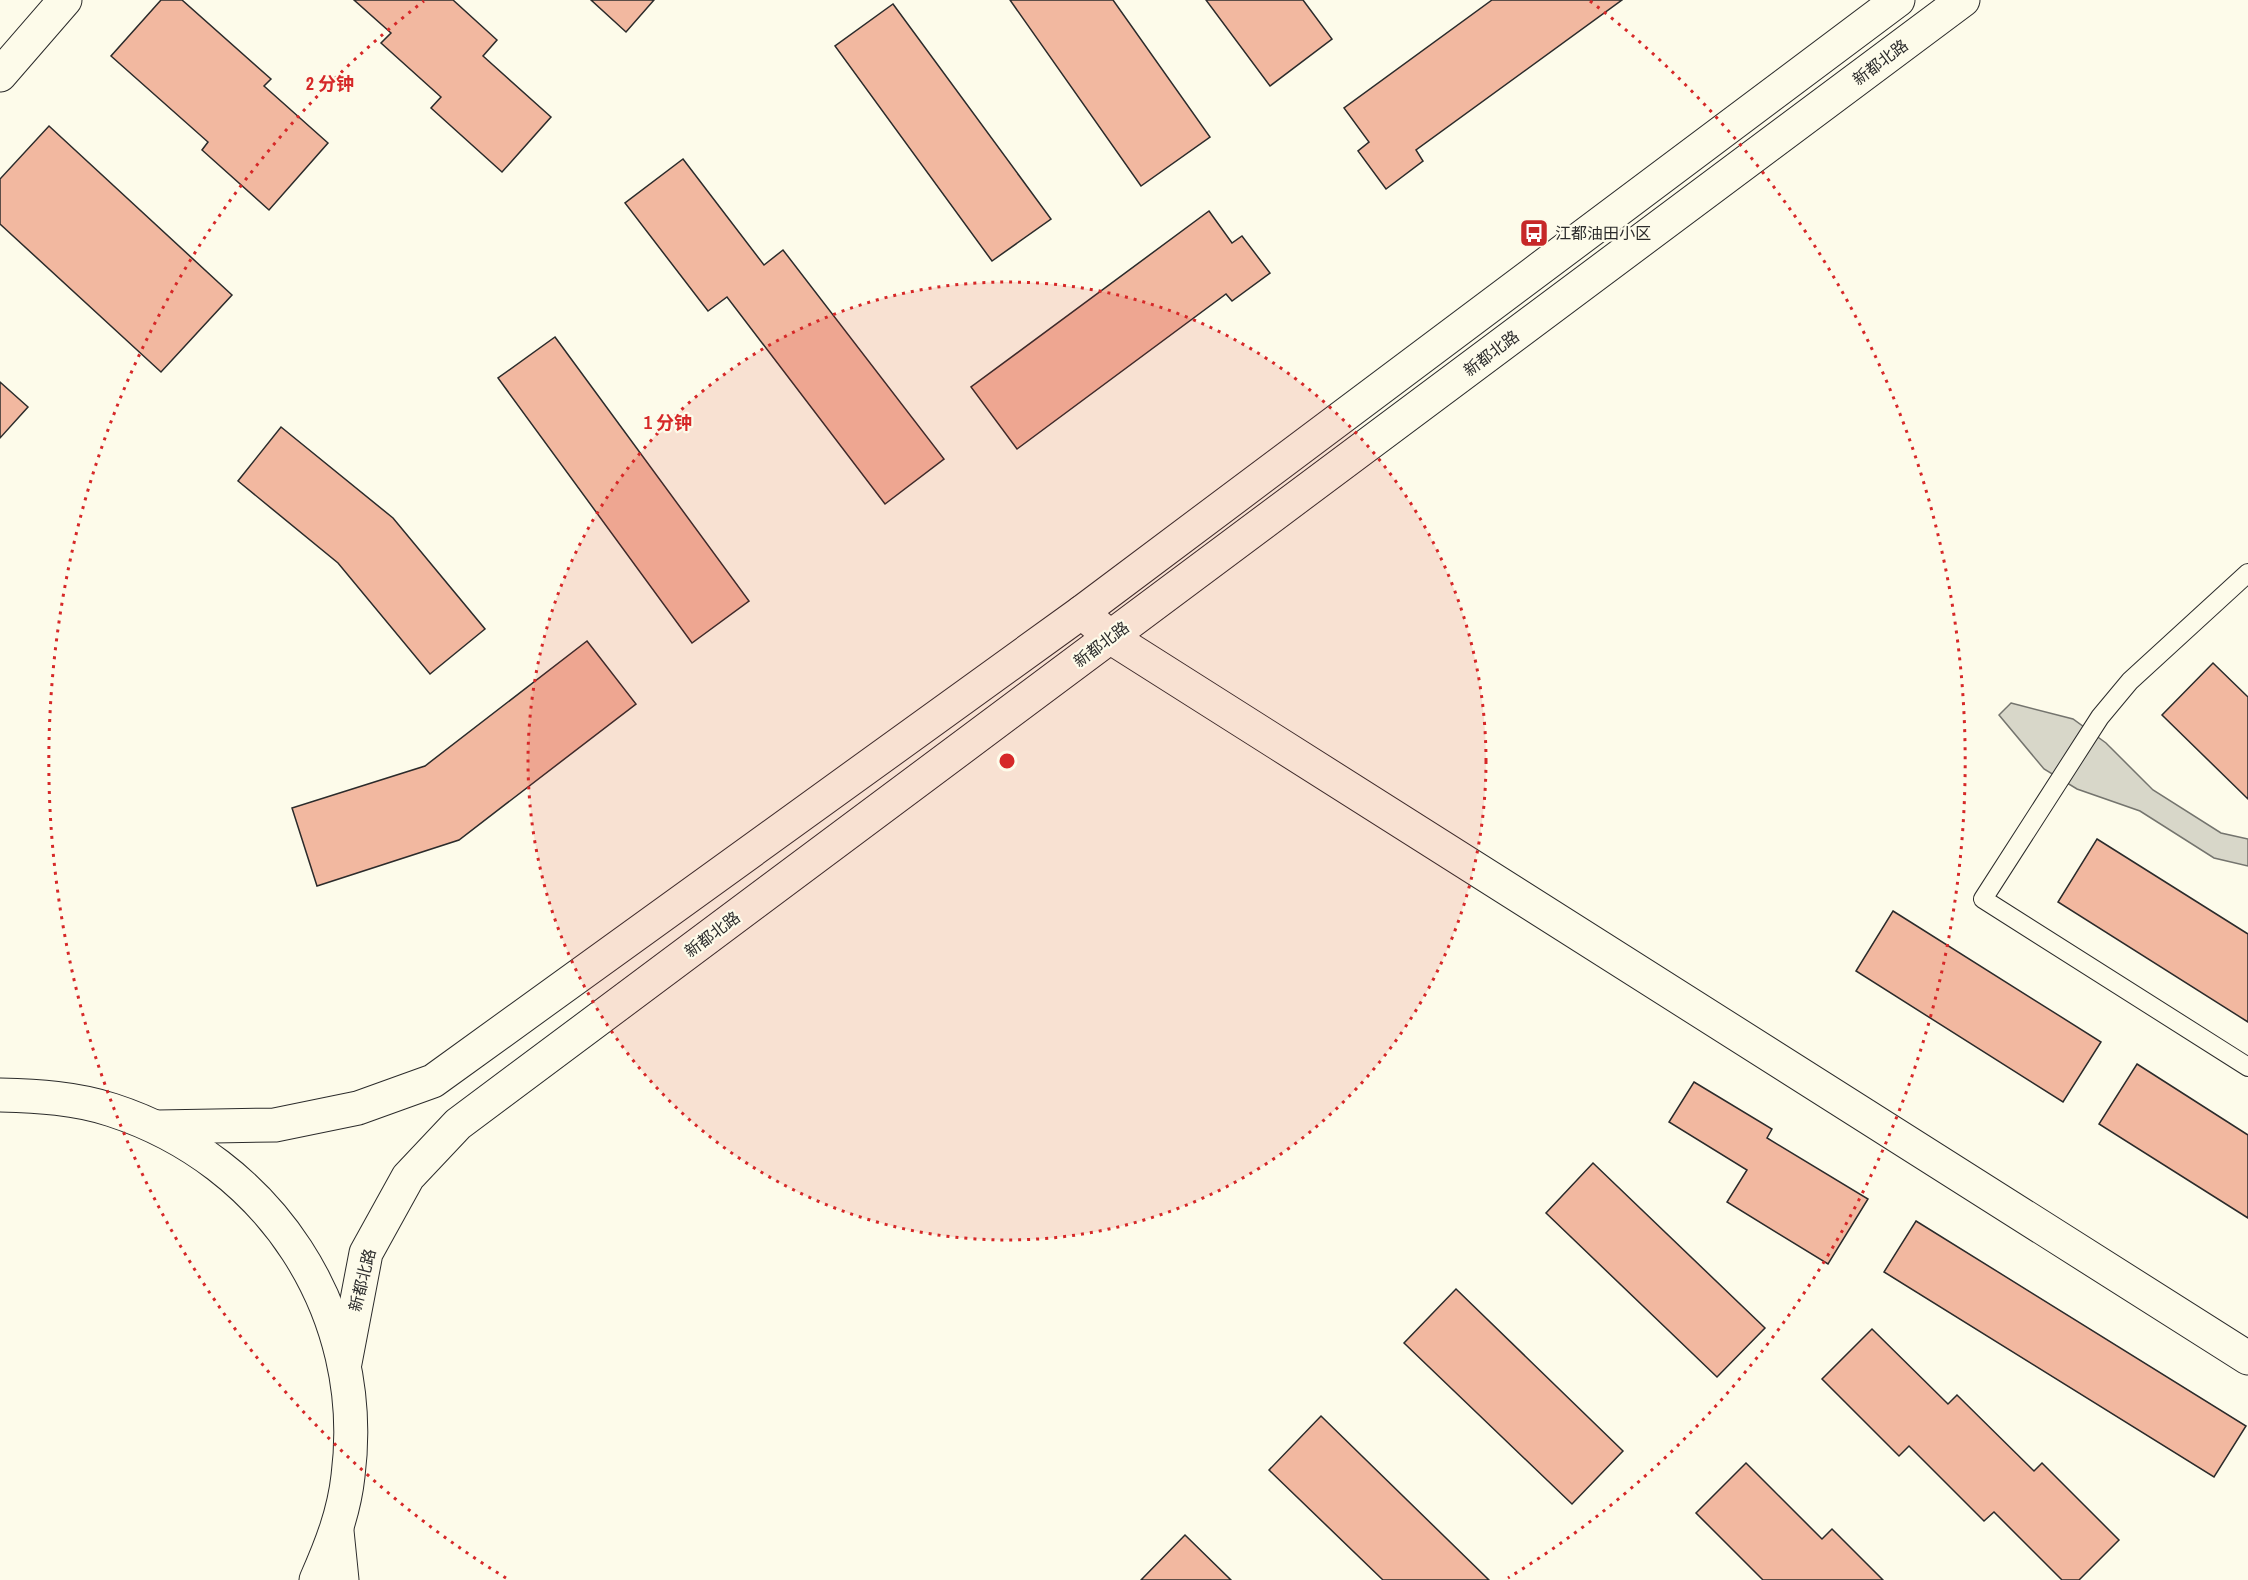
<svg xmlns="http://www.w3.org/2000/svg" width="2248" height="1580" viewBox="0 0 2248 1580" font-family="'Archivo Narrow','Noto Sans SC',sans-serif">
  <style>
    .water { fill: #d8d7c9; stroke: #74746e; stroke-width: 1.5 }
    .building { fill: #f2b8a0; stroke: #2b2b2b; stroke-width: 1.5 }
    .lines { fill: none; stroke-linecap: round; stroke-linejoin: round }
    .lane-casing { stroke: #2b2b2b; stroke-width: 20 }
    .street-casing { stroke: #2b2b2b; stroke-width: 35 }
    .secondary-casing { stroke: #2b2b2b; stroke-width: 35 }
    .primary-casing { stroke: #2b2b2b; stroke-width: 35 }
    .lane { stroke: #fdfbea; stroke-width: 18 }
    .street { stroke: #fdfbea; stroke-width: 33 }
    .secondary { stroke: #fdfbea; stroke-width: 33 }
    .primary { stroke: #fdfbea; stroke-width: 33 }
    .ring { fill: none; stroke: #d62828; stroke-width: 3; stroke-dasharray: 3 6 }
    .labels { text-anchor: middle; stroke-width: 4.5; stroke-linejoin: round; paint-order: stroke }
    .street-label { font-size: 16px; fill: #2b2b2b; stroke: #fdfbea }
    .poi-label { font-size: 16px; fill: #2b2b2b; stroke: #fdfbea; text-anchor: start }
    .centre { fill: #d62828; stroke: #fdfbea; stroke-width: 3 }
    .ring-label { font-size: 18px; text-anchor: middle; font-weight: bold; fill: #d62828; stroke: #fdfbea; stroke-width: 4.5; stroke-linejoin: round; paint-order: stroke }
  </style>
  <rect width="100%" height="100%" fill="#fdfbea"/>
  <polygon class="water" points="2011,703 2073,719 2106,743 2153,790 2221,833 2248,839 2248,866 2214,858 2140,811 2077,789 2044,769 1999,715"/>
  <g class="building">
    <polygon points="161,0 182,0 271,79 264,86 328,143 269,210 202,150 208,142 111,56"/>
    <polygon points="354,0 453,0 497,40 483,56 551,117 502,172 431,108 441,97 381,43 391,33"/>
    <polygon points="591,0 654,0 626,32"/>
    <polygon points="1010,0 1113,0 1210,137 1141,186"/>
    <polygon points="1206,0 1303,0 1332,39 1270,86"/>
    <polygon points="1492,0 1622,0 1416,150 1423,161 1386,189 1358,151 1369,142 1344,108"/>
    <polygon points="893,4 1051,219 992,261 835,46"/>
    <polygon points="49,126 232,295 161,372 0,224 0,179"/>
    <polygon points="683,159 764,265 783,250 944,459 885,504 727,297 708,311 625,203"/>
    <polygon points="1209,211 1232,243 1242,236 1270,273 1232,301 1226,294 1017,449 971,387"/>
    <polygon points="555,337 749,601 692,643 498,378"/>
    <polygon points="0,382 28,407 0,438"/>
    <polygon points="281,427 393,518 485,629 430,674 338,563 238,481"/>
    <polygon points="587,641 636,704 459,840 317,886 292,808 425,766"/>
    <polygon points="2213,663 2248,697 2248,799 2162,715"/>
    <polygon points="2097,839 2248,934 2248,1022 2058,902"/>
    <polygon points="1893,911 2101,1042 2063,1102 1856,971"/>
    <polygon points="2137,1064 2248,1135 2248,1218 2099,1124"/>
    <polygon points="1694,1082 1772,1129 1767,1138 1868,1199 1828,1264 1727,1202 1747,1170 1669,1122"/>
    <polygon points="1593,1163 1765,1328 1717,1377 1546,1213"/>
    <polygon points="1916,1221 2246,1426 2214,1477 1884,1272"/>
    <polygon points="1456,1289 1623,1451 1572,1504 1404,1343"/>
    <polygon points="1872,1329 1948,1404 1957,1395 2034,1471 2042,1463 2119,1540 2079,1580 2062,1580 1994,1512 1984,1521 1909,1446 1899,1456 1822,1379"/>
    <polygon points="1321,1416 1489,1580 1383,1580 1269,1470"/>
    <polygon points="1746,1463 1822,1539 1832,1529 1883,1580 1763,1580 1696,1513"/>
    <polygon points="1185,1535 1231,1580 1141,1580"/>
  </g>
  <g class="lines">
    <g class="lane-casing">
      <polyline id="lane" points="2248,573 2130,681 2100,717 1983,899 2248,1067"/>
    </g>
    <g class="street-casing">
      <g id="street">
        <polyline points="0,75 65,0"/>
        <polyline points="1082,612 1110,637 2248,1358"/>
      </g>
    </g>
    <g class="secondary-casing">
      <g id="secondary">
        <polyline points="158,1127 275,1125 358,1108 433,1081 1082,612 1898,0"/>
        <polyline points="345,1363 366,1253 408,1177 458,1124 1963,0"/>
        <polyline points="337,1531 342,1580"/>
      </g>
    </g>
    <g class="primary-casing">
      <path id="primary" d="M0,1095C38,1096 76,1098 112,1110C269,1161 369,1311 348,1476C344,1513 331,1546 316,1580"/>
    </g>
    <use href="#lane" class="lane"/>
    <use href="#street" class="street"/>
    <use href="#secondary" class="secondary"/>
    <use href="#primary" class="primary"/>
  </g>
  <circle cx="1007" cy="761" r="479" fill="#d62828" fill-opacity=".12"/>
  <g class="ring">
    <circle cx="1007" cy="761" r="479"/>
    <path d="M506 1578A958 958 0 0 1 424 1M1590 1A958 958 0 0 1 1508 1578"/>
  </g>
  <defs>
    <g id="bus-square" transform="scale(1.5)"><rect x="-9" y="-9" width="18" height="18" rx="4" fill="#c62828" stroke="#fdfbea"/><path d="M-5-6H5V4H4V6H2V4H-2V6H-4V4H-5ZM-3.5-4V0h7V-4ZM-3.5 1.2v1.5H-2V1.2ZM2 1.2v1.5H3.5V1.2Z" fill="#fff"/></g>
  </defs>
  <g fill-rule="evenodd">
    <use href="#bus-square" x="1534" y="233"/>
  </g>
  <g class="labels">
    <g class="street-label">
      <text transform="translate(1880 62) rotate(-37)" y="6">新都北路</text>
      <text transform="translate(1491 353) rotate(-37)" y="6">新都北路</text>
      <text transform="translate(1101 644) rotate(-37)" y="6">新都北路</text>
      <text transform="translate(712 934) rotate(-37)" y="6">新都北路</text>
      <text transform="translate(362 1280) rotate(-76)" y="6">新都北路</text>
    </g>
    <g class="poi-label">
      <text x="1555" y="239">江都油田小区</text>
    </g>
  </g>
  <circle cx="1007" cy="761" r="9" class="centre"/>
  <g class="ring-label">
    <text x="330" y="90">2 分钟</text>
    <text x="668" y="429">1 分钟</text>
  </g>
</svg>
